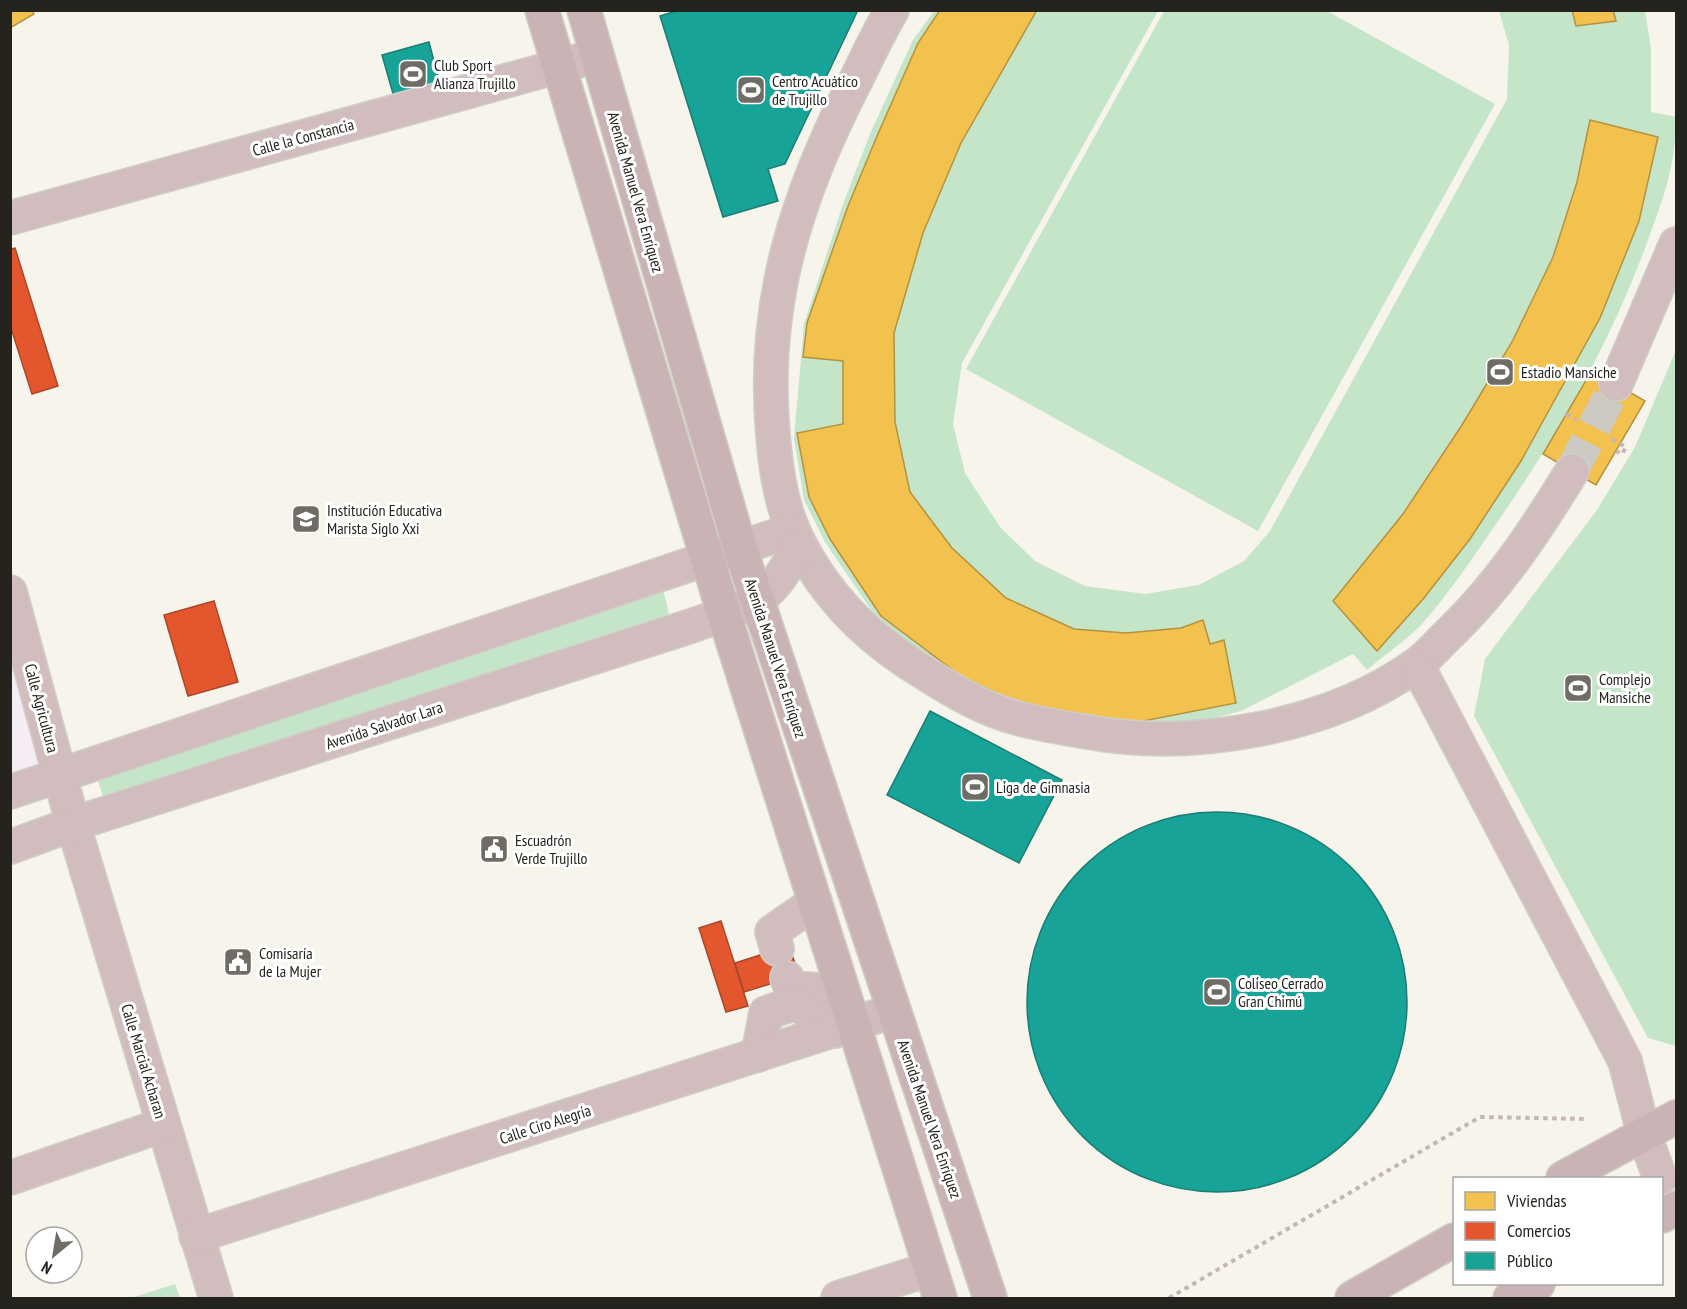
<svg xmlns="http://www.w3.org/2000/svg" width="1687" height="1309" viewBox="0 0 1687 1309" font-family="'PT Sans Narrow',sans-serif">
  <style>
    .education { fill: #f6edf4 }
    .green { fill: #c5e5c9 }
    .homes { fill: #f2c14e; stroke: #b4923f; stroke-width: 1.5 }
    .shops { fill: #e4572e; stroke: #ab4729; stroke-width: 1.5 }
    .public { fill: #17a398; stroke: #1b7d73; stroke-width: 1.5 }
    .lines { fill: none; stroke-linecap: round; stroke-linejoin: round }
    .minor-tunnel { stroke: #cccac2; stroke-width: 33; stroke-dasharray: 33 16; stroke-linecap: butt }
    .minor-casing { stroke: #d0cec7; stroke-width: 36 }
    .major-casing { stroke: #d0cec7; stroke-width: 36 }
    .path { stroke: #c3b6b5; stroke-width: 4; stroke-dasharray: 4.5 4.5; stroke-linecap: butt }
    .minor { stroke: #d1bdbe; stroke-width: 33 }
    .major { stroke: #c9b3b4; stroke-width: 33 }
    .labels { text-anchor: middle; stroke-width: 6; stroke-linejoin: round; paint-order: stroke }
    .poi-label { font-size: 16px; fill: #25231d; stroke: #fff; text-anchor: start }
    .street-label { font-size: 16px; fill: #25231d; stroke: #fff }
  </style>
  <rect width="100%" height="100%" fill="#f6f4eb"/>
  <polygon class="education" points="10,619 49,770 10,784"/>
  <g class="green">
    <path d="M934,11H1158L962,363L953,424L965,473L1000,527L1035,561L1085,586L1145,594L1199,585L1244,561L1270,531L1507,99L1509,45L1499,11H1645L1651,48V112L1676,117C1676,164 1664,197 1648,240C1611,342 1558,435 1496,524C1472,559 1448,595 1420,626C1404,642 1384,655 1367,670L1353,654L1241,711L1191,724L1084,731L960,682L878,620L825,542L804,500L794,438L804,324L843,204L870,134L913,40Z"/>
    <polygon points="1164,11 1327,11 1495,104 1258,531 966,369"/>
    <polygon points="1676,350 1676,1046 1648,1038 1474,716 1485,659 1597,510 1635,447"/>
    <polygon points="663,589 669,614 104,800 95,770"/>
    <polygon points="175,1284 180,1298 131,1298"/>
  </g>
  <g class="homes">
    <polygon points="10,10 32,10 34,14 10,28"/>
    <polygon points="940,10 1037,10 961,143 923,233 894,333 895,422 910,492 952,548 1006,598 1074,629 1126,633 1181,628 1203,620 1210,644 1224,640 1236,703 1123,725 1036,711 962,677 881,616 830,539 809,497 797,433 843,424 843,361 803,357 807,323 848,206 877,136 918,43"/>
    <polygon points="1572,10 1613,10 1616,21 1576,26"/>
    <polygon points="1590,120 1658,137 1639,221 1600,318 1521,461 1470,539 1424,598 1377,651 1333,601 1403,514 1462,425 1512,342 1553,257 1577,182"/>
    <polygon points="1592,370 1645,401 1596,485 1543,454"/>
  </g>
  <g class="shops">
    <polygon points="15,248 58,386 32,394 10,325 10,249"/>
    <polygon points="214,601 238,682 188,696 164,615"/>
    <polygon points="721,921 748,1006 726,1012 699,928"/>
    <polygon points="789,946 799,975 744,992 735,963"/>
  </g>
  <g class="public">
    <polygon points="679,10 858,10 785,164 768,169 778,201 723,217 660,16"/>
    <polygon points="429,42 440,84 394,97 382,55"/>
    <polygon points="930,711 1062,780 1019,863 887,795"/>
    <circle cx="1217" cy="1002" r="190"/>
  </g>
  <g class="lines">
    <polyline class="minor-tunnel" points="1572,471 1616,384"/>
    <g class="minor-casing">
      <g id="minor">
        <path d="M892,10C879,32 868,55 857,78C797,193 761,303 773,435C776,472 782,511 800,545C826,594 860,630 906,661C942,684 979,709 1021,719C1043,725 1066,728 1088,732C1192,751 1328,728 1416,665C1428,657 1438,644 1449,634C1499,586 1536,530 1572,471"/>
        <polyline points="10,218 596,56"/>
        <polyline points="1616,384 1676,244"/>
        <polyline points="10,592 73,824 216,1298"/>
        <polyline points="1417,665 1625,1061 1644,1134 1660,1178"/>
        <polyline points="10,792 793,530"/>
        <path d="M10,847L73,824L688,627C747,606 772,605 799,543"/>
        <polyline points="777,949 772,932 815,902"/>
        <polyline points="787,978 791,988 843,992"/>
        <polyline points="758,1055 766,1013 796,1003 835,1031"/>
        <polyline points="10,1178 163,1125"/>
        <polyline points="196,1236 893,1011"/>
        <polyline points="838,1298 930,1269"/>
      </g>
    </g>
    <g class="major-casing">
      <g id="major">
        <polyline points="542,10 724,614 940,1298"/>
        <polyline points="584,10 740,548 990,1298"/>
        <polyline points="1563,1178 1676,1117"/>
        <polyline points="1662,1216 1676,1208"/>
        <polyline points="1352,1298 1454,1240"/>
        <polyline points="1510,1298 1538,1284"/>
      </g>
    </g>
    <g class="path">
      <polyline points="1566,414 1576,420"/>
      <polyline points="1612,439 1626,447 1622,454 1616,451"/>
      <polyline points="1169,1298 1480,1117 1587,1119"/>
    </g>
    <use href="#minor" class="minor"/>
    <use href="#major" class="major"/>
  </g>
  <defs>
    <g id="stadium-square" transform="scale(1.5)"><rect x="-9" y="-9" width="18" height="18" rx="4" fill="#6e6c65" stroke="#fff"/><path d="M0-5a6.5 5 0 1 0 0 10a6.5 5 0 1 0 0-10ZM-3.5-1.8h7v3.6h-7Z" fill="#fff"/></g>
    <g id="school-square" transform="scale(1.5)"><rect x="-9" y="-9" width="18" height="18" rx="4" fill="#6e6c65" stroke="#fff"/><path d="M0-5L7-2L0 1L-7-2ZM-4 1L0 2.5L4 1V4Q0 6-4 4Z" fill="#fff"/></g>
    <g id="civic-square" transform="scale(1.5)"><rect x="-9" y="-9" width="18" height="18" rx="4" fill="#6e6c65" stroke="#fff"/><path d="M-.6-6.5H3V-4.5H.6V-3L4-1V1h2V6H-6V1h2V-1L-.6-3ZM-1.2 2.5V6h2.4V2.5Z" fill="#fff"/></g>
  </defs>
  <g fill-rule="evenodd">
    <use href="#stadium-square" x="413" y="74"/>
    <use href="#stadium-square" x="751" y="90"/>
    <use href="#stadium-square" x="1500" y="372"/>
    <use href="#school-square" x="306" y="519"/>
    <use href="#stadium-square" x="1578" y="688"/>
    <use href="#stadium-square" x="975" y="787"/>
    <use href="#civic-square" x="494" y="849"/>
    <use href="#civic-square" x="238" y="962"/>
    <use href="#stadium-square" x="1217" y="992"/>
  </g>
  <g class="labels">
    <g class="poi-label">
      <text x="434" y="71">Club Sport<tspan x="434" dy="18">Alianza Trujillo</tspan></text>
      <text x="772" y="87">Centro Acuático<tspan x="772" dy="18">de Trujillo</tspan></text>
      <text x="1521" y="378">Estadio Mansiche</text>
      <text x="327" y="516">Institución Educativa<tspan x="327" dy="18">Marista Siglo Xxi</tspan></text>
      <text x="1599" y="685">Complejo<tspan x="1599" dy="18">Mansiche</tspan></text>
      <text x="996" y="793">Liga de Gimnasia</text>
      <text x="515" y="846">Escuadrón<tspan x="515" dy="18">Verde Trujillo</tspan></text>
      <text x="259" y="959">Comisaría<tspan x="259" dy="18">de la Mujer</tspan></text>
      <text x="1238" y="989">Coliseo Cerrado<tspan x="1238" dy="18">Gran Chimú</tspan></text>
    </g>
    <g class="street-label">
      <text transform="translate(303 137) rotate(-15)" y="6">Calle la Constancia</text>
      <text transform="translate(636 192) rotate(74)" y="6">Avenida Manuel Vera Enríquez</text>
      <text transform="translate(776 658) rotate(72)" y="6">Avenida Manuel Vera Enríquez</text>
      <text transform="translate(42 708) rotate(75)" y="6">Calle Agricultura</text>
      <text transform="translate(384 725) rotate(-18)" y="6">Avenida Salvador Lara</text>
      <text transform="translate(144 1061) rotate(73)" y="6">Calle Marcial Acharan</text>
      <text transform="translate(930 1119) rotate(71)" y="6">Avenida Manuel Vera Enríquez</text>
      <text transform="translate(545 1124) rotate(-18)" y="6">Calle Ciro Alegría</text>
    </g>
  </g>
  <rect width="1687" height="1309" fill="none" stroke="#25231d" stroke-width="24"/>
  <rect x="1453" y="1177" width="210" height="108" fill="#ffffff" stroke="#a8a7a5" stroke-width="1.5"/>
  <rect x="1465" y="1192" width="30" height="18" fill="#f2c14e" stroke="#a8a7a5" stroke-width="1.5"/>
  <text x="1507" y="1207" font-size="18" fill="#25231d">Viviendas</text>
  <rect x="1465" y="1222" width="30" height="18" fill="#e4572e" stroke="#a8a7a5" stroke-width="1.5"/>
  <text x="1507" y="1237" font-size="18" fill="#25231d">Comercios</text>
  <rect x="1465" y="1252" width="30" height="18" fill="#17a398" stroke="#a8a7a5" stroke-width="1.5"/>
  <text x="1507" y="1267" font-size="18" fill="#25231d">Público</text>
  <g transform="translate(54 1255) rotate(210)"><circle r="28" fill="#ffffff" stroke="#a8a7a5" stroke-width="1.5"/>
  <path d="M0-4.5L10 22L0 15L-10 22Z" fill="#6e6c65"/>
  <text y="-9" font-size="16" font-weight="bold" text-anchor="middle" fill="#25231d">N</text>
  </g>
</svg>
